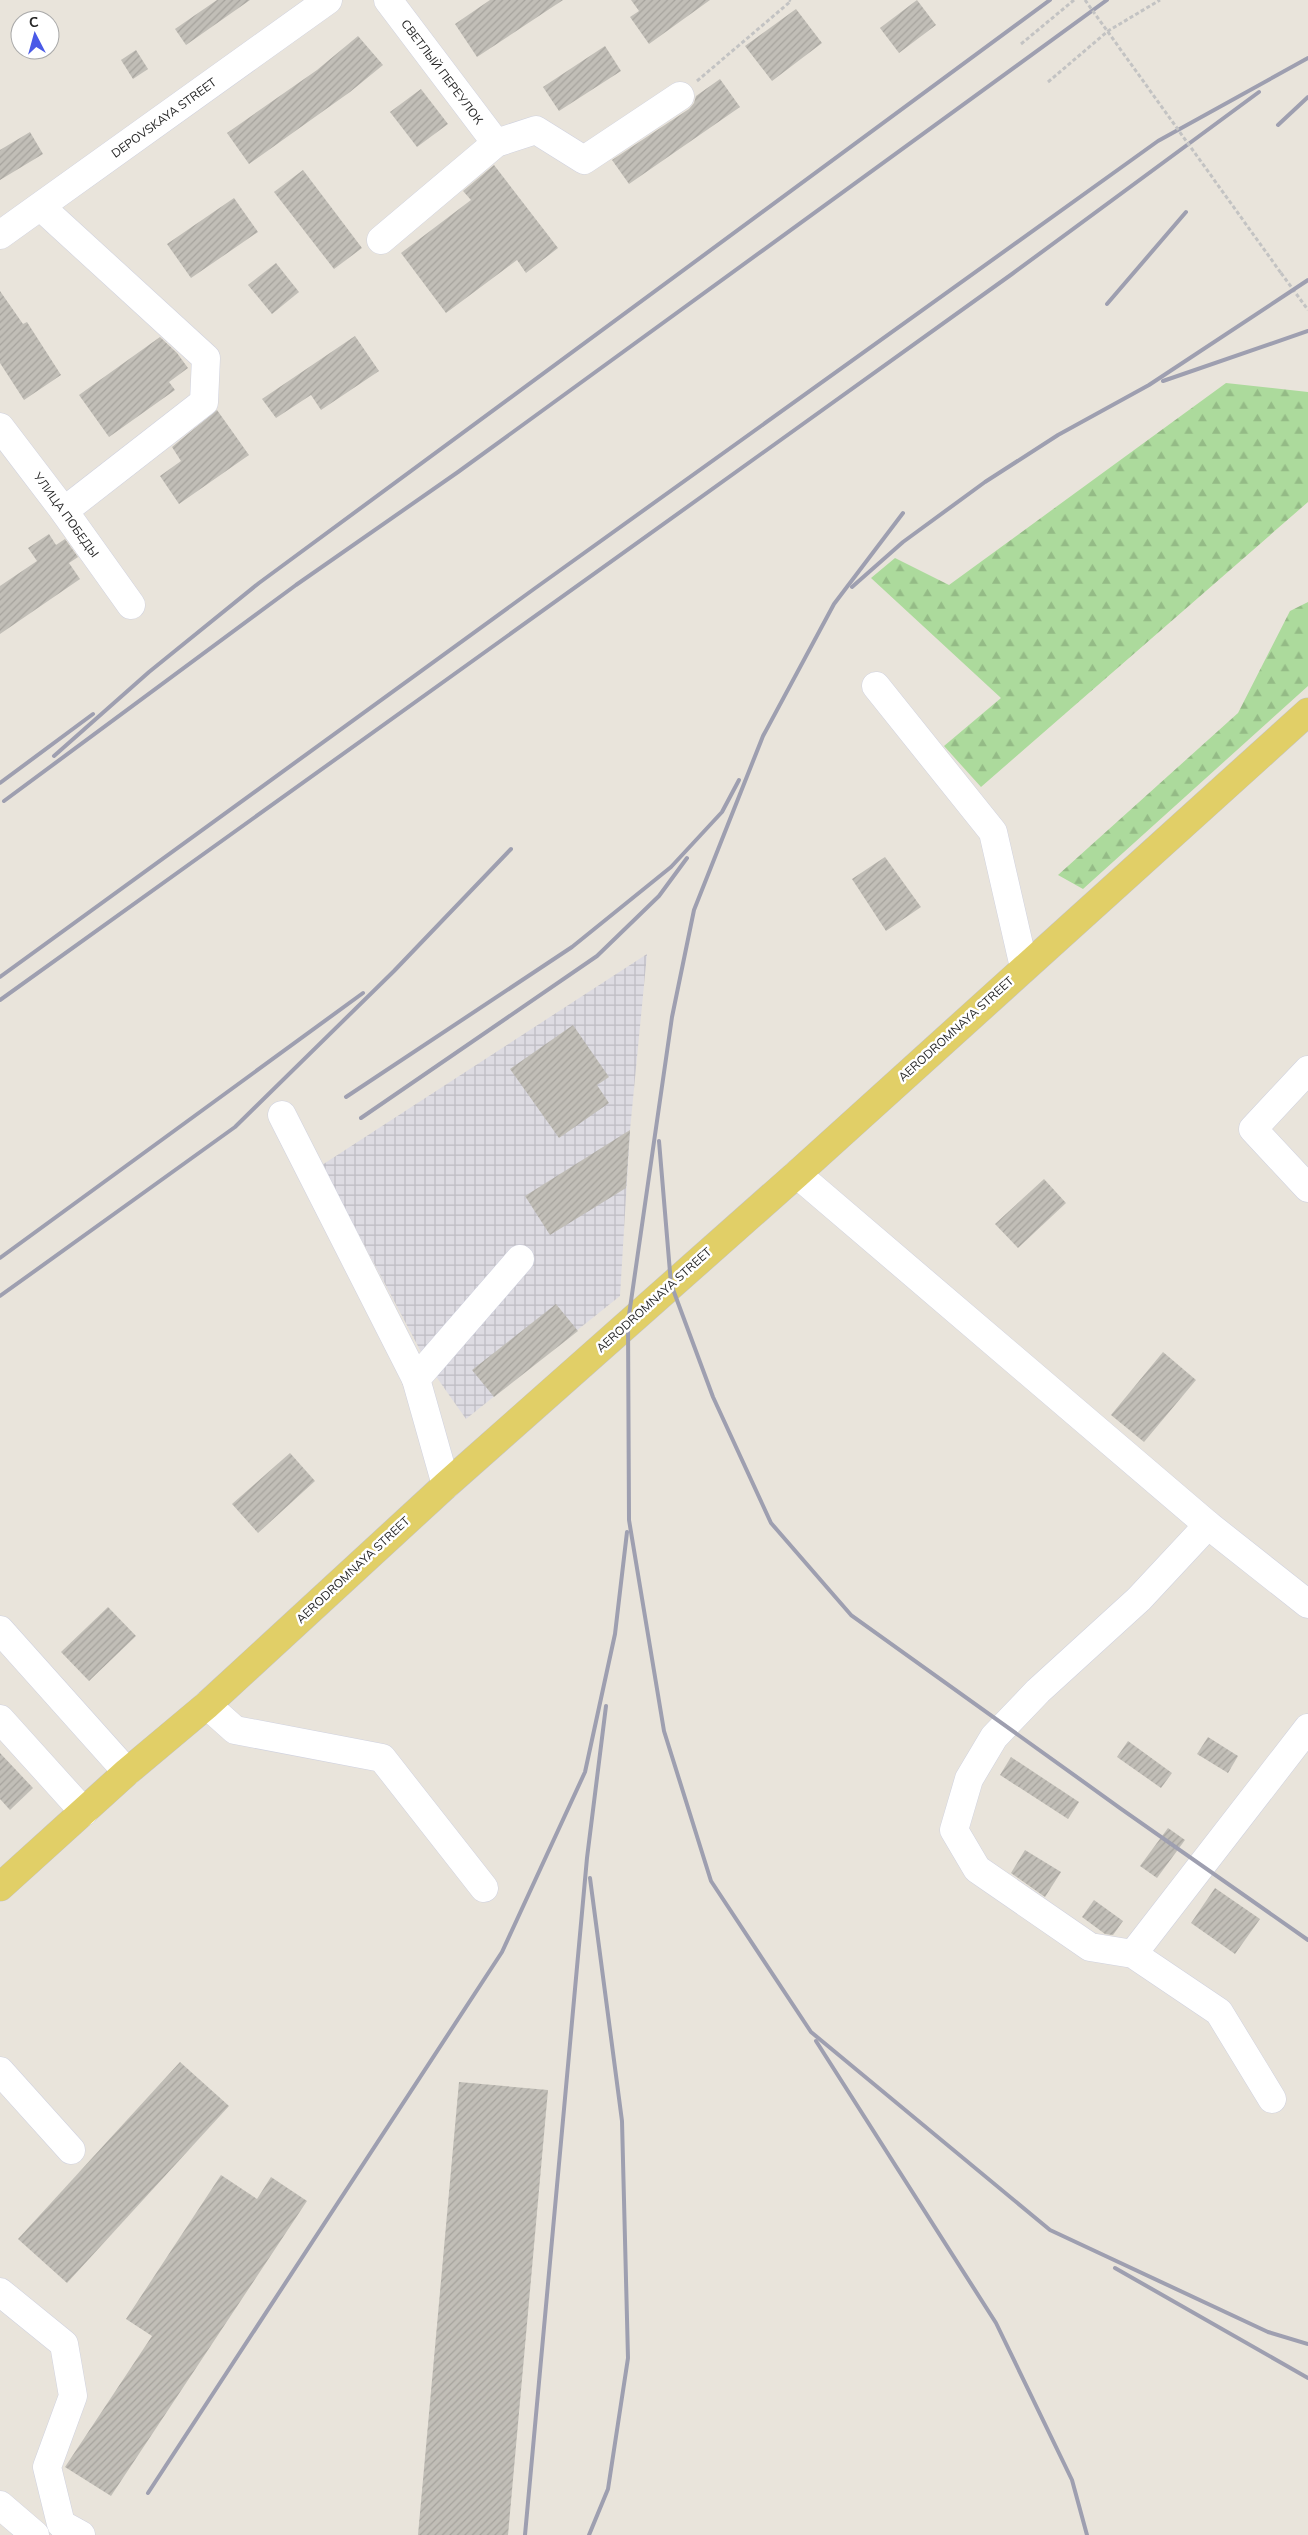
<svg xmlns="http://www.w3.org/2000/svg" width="1308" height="2535" viewBox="0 0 1308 2535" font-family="Mulish,sans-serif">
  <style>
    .industrial { fill: url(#industrial-grid) }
    .forest { fill: url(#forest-firs) }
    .building { fill: url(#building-hatch) }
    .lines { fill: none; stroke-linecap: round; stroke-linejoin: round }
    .minor-casing { stroke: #d0d2df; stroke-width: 29 }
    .major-casing { stroke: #c3c3c3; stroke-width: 29 }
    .path { stroke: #c3c3c3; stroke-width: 3; stroke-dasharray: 4 2.5; stroke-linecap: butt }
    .minor { stroke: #fff; stroke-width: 28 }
    .major { stroke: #e1cf67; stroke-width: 28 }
    .rail { stroke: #9e9fb0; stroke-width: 4 }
    .path-bridge { stroke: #c3c3c3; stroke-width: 3; stroke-dasharray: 4 2.5; stroke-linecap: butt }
    .labels { text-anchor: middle; stroke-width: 5; stroke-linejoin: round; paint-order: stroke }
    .street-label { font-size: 12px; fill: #282828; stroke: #fff }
  </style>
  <defs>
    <pattern id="industrial-grid" width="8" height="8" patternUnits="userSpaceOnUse" patternTransform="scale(1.25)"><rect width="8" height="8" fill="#dddbe2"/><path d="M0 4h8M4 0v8" fill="none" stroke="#bebcc2"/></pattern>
    <pattern id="forest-firs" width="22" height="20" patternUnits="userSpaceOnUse" patternTransform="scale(1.25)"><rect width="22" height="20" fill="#acda9c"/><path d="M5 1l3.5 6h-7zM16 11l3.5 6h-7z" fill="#94bb86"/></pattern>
    <pattern id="building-hatch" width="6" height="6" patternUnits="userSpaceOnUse" patternTransform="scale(1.25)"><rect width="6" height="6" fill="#c1beb7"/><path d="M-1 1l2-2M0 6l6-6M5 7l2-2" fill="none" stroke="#a6a39d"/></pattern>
  </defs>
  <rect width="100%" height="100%" fill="#e9e4db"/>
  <polygon class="industrial" points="647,954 630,1130 620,1296 466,1419 428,1365 322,1165"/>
  <g class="forest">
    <polygon points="1226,383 1308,392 1308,502 981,787 944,746 1001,698 871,578 895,558 949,585"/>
    <polygon points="1308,602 1308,686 1083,889 1058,875 1238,713 1290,611"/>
  </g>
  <g class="building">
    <polygon points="217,0 250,0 186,45 175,29"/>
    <polygon points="490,0 563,0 477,57 455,24"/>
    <polygon points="631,0 710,0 649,44 630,17 639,11"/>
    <polygon points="917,0 936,25 899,53 880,28"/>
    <polygon points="796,9 822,43 772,81 745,46"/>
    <polygon points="358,36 383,65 350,92 249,164 227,133 317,70"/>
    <polygon points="605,46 621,71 559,111 543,87"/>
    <polygon points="136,50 148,69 133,79 121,60"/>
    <polygon points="720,79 740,107 629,184 612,160 689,109 694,103 696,96"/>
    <polygon points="421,89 448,124 417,147 390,112"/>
    <polygon points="30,132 43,154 0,180 0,150"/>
    <polygon points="494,165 558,248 526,273 517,260 446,313 401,253 471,200 463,191"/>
    <polygon points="303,170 362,248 334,269 274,192"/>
    <polygon points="234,198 258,232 191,278 167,244"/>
    <polygon points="276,263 299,292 272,314 248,285"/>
    <polygon points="0,291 23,324 27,322 61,375 24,400 0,363"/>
    <polygon points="355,336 379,371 321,410 311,395 276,418 262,399"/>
    <polygon points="160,337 177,353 188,368 169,382 175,390 109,437 79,395"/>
    <polygon points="217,410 249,455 179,504 160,476 181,461 172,447"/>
    <polygon points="49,534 56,545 65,539 78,557 69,563 80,579 0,634 0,586 37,561 28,548"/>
    <polygon points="885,857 921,907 886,931 852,879"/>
    <polygon points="573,1025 609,1077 597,1085 609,1103 559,1138 510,1069"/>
    <polygon points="630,1130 626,1188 550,1235 525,1196"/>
    <polygon points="1044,1179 1066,1203 1018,1248 995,1224"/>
    <polygon points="556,1304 578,1331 494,1397 472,1370"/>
    <polygon points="1163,1352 1196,1380 1144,1442 1111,1415"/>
    <polygon points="290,1453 315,1481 258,1533 232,1504"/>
    <polygon points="108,1607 136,1636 89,1681 61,1652"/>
    <polygon points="1208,1737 1238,1756 1228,1773 1197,1754"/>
    <polygon points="1128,1741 1172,1773 1161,1788 1117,1757"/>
    <polygon points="0,1753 33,1788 10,1810 0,1799"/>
    <polygon points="1011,1757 1079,1802 1068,1819 1000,1775"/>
    <polygon points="1168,1828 1185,1840 1157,1878 1140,1866"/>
    <polygon points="1025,1850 1061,1872 1045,1897 1011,1873"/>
    <polygon points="1215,1888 1260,1919 1235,1954 1191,1923"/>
    <polygon points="1094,1900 1123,1921 1113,1935 1105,1934 1082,1917"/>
    <polygon points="180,2062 229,2106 67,2283 18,2239"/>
    <polygon points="459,2082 548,2090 508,2535 418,2535"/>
    <polygon points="221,2175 257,2199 271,2177 307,2201 111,2496 65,2467 152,2336 126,2319"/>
  </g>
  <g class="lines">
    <g class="minor-casing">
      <g id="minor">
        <polyline points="388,0 496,143"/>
        <polyline points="41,207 206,358 204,402 64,511"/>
        <polyline points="0,235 328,0"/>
        <polyline points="381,240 496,143 536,130 584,160 680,96"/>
        <polyline points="0,427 64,511 131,605"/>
        <polyline points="876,686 993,832 1024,967"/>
        <polyline points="1308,1070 1253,1129 1308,1188"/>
        <polyline points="282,1115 416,1379"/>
        <polyline points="797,1174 1208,1525 1308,1604"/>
        <polyline points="446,1485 416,1379 520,1259"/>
        <polyline points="1208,1525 1139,1599 1038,1691 994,1737 969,1779 954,1830 977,1869 1090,1947 1133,1954 1219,2012 1272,2099"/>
        <polyline points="0,1630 127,1772"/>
        <polyline points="207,1705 235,1730 382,1758 484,1888"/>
        <polyline points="0,1719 84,1812"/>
        <polyline points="1133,1954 1308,1728"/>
        <polyline points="0,2071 71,2150"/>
        <polyline points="0,2292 64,2344 73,2396 47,2467 61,2524 81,2535"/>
        <polyline points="0,2505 35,2535"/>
      </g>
    </g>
    <g class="major-casing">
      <polyline id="major" points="0,1887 127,1772 207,1705 446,1485 797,1174 1308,712"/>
    </g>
    <g class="path">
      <polyline points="1021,44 1074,0"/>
      <polyline points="697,81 791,1 789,0"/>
      <polyline points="1048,82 1108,31 1160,0"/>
      <polyline points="1281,273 1308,310"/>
    </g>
    <use href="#minor" class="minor"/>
    <use href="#major" class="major"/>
    <g class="rail">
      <polyline points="1278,125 1308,97"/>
      <polyline points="1107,304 1186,212"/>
      <polyline points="1163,381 1308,331"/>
      <polyline points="903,513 834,604 763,736 694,910 672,1017 628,1322 629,1520 664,1731 711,1881 811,2032 1050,2230 1268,2332 1308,2344"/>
      <polyline points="852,587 903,542 985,482 1058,435 1149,385 1308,280"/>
      <polyline points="54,756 149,672 259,583 1050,0"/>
      <polyline points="0,783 93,714"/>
      <polyline points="4,801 296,585 458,472 1107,0"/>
      <polyline points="0,977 534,589 1158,141 1308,58"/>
      <polyline points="0,1000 1012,274 1259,92"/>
      <polyline points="346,1097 572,947 671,867 722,812 739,780"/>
      <polyline points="361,1118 597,956 659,896 687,858"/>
      <polyline points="659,1141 671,1284 713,1397 771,1523 851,1615 1120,1808 1308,1940"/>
      <polyline points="0,1258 363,993"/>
      <polyline points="0,1296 235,1127 394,971 511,849"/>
      <polyline points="816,2041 996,2323 1072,2480 1087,2535"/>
      <polyline points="1115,2268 1308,2378"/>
      <polyline points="148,2493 502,1952 585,1772 615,1634 627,1532"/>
      <polyline points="525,2535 587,1858 606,1706"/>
      <polyline points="589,2535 608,2489 628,2358 622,2121 590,1878"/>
    </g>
    <polyline class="path-bridge" points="1085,0 1281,273"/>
  </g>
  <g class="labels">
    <g class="street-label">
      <text transform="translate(442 72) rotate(53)" y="4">СВЕТЛЫЙ ПЕРЕУЛОК</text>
      <text transform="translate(164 118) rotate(-36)" y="4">DEPOVSKAYA STREET</text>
      <text transform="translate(66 515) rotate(54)" y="4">УЛИЦА ПОБЕДЫ</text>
      <text transform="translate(956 1029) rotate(-42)" y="4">AERODROMNAYA STREET</text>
      <text transform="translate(654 1300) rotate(-42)" y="4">AERODROMNAYA STREET</text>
      <text transform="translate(353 1570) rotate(-43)" y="4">AERODROMNAYA STREET</text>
    </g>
  </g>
  <g transform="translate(35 35) rotate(354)"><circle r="24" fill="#ffffff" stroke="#a9a9a9"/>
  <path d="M0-4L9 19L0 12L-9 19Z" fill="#4a5ae7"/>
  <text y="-8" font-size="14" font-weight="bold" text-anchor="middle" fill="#282828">С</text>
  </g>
</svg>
